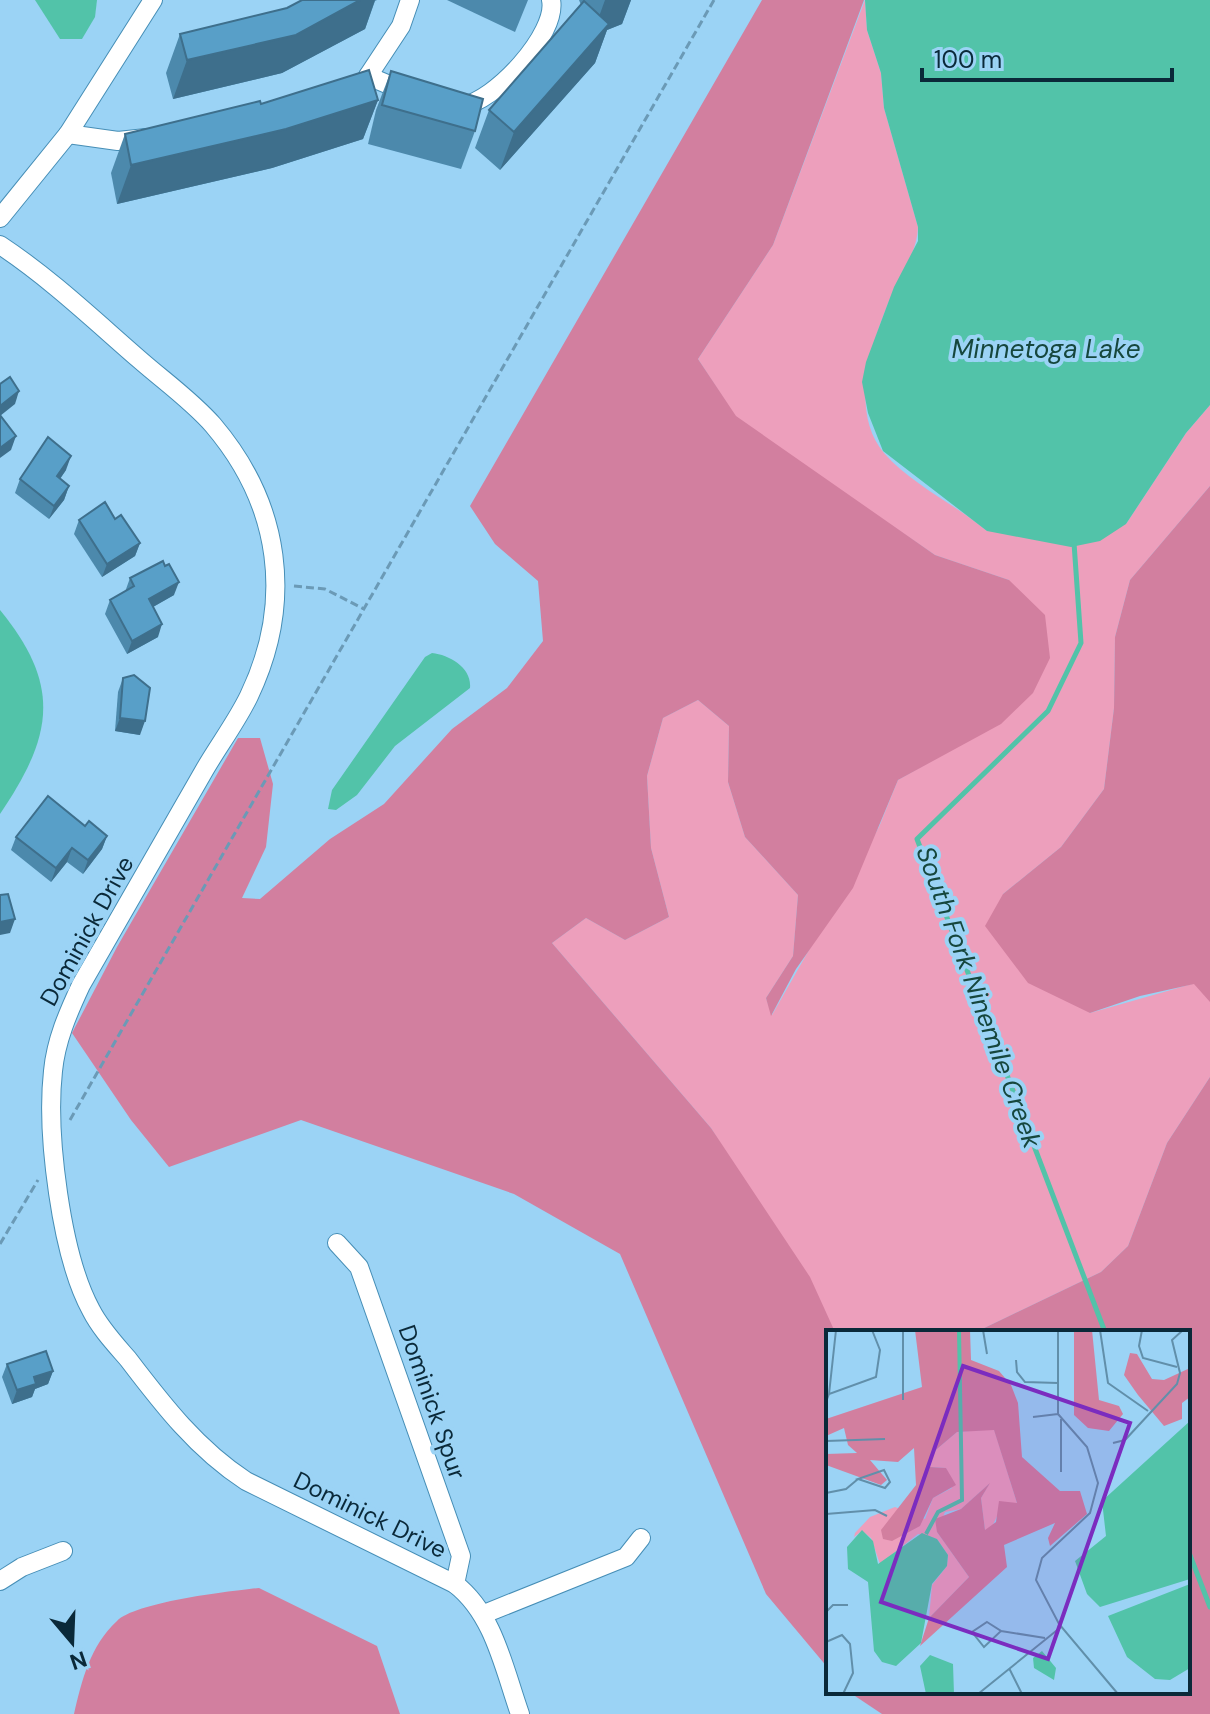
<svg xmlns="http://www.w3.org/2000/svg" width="1210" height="1714" viewBox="0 0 1210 1714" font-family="'DM Sans',sans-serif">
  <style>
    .green { fill: #ed9fbc }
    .forest { fill: #d27f9f }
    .water { fill: #52c3a9 }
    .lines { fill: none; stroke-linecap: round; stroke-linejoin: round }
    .stream { stroke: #52c3a9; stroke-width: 5 }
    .minor-casing { stroke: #468eb6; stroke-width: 20 }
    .path { stroke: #6b9ab6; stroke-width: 3; stroke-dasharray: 8 4; stroke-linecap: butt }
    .minor { stroke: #fff; stroke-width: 18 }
    .wall { fill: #4c89ac }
    .shaded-wall { fill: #3e6f8c }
    .building { fill: #589fc8; stroke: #3e6f8c; stroke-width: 2 }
    .labels { text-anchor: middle; stroke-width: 8; stroke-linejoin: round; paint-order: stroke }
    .street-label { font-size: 24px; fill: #0a2939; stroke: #9bd3f5 }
    .water-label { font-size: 26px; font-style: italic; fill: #16473d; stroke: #9bd3f5 }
    .inset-river { fill: none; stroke: #52c3a9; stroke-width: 4 }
    .inset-road { fill: none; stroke: #618faa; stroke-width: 2 }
    .view { fill: #7b2cbf; fill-opacity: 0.15; stroke: #7b2cbf; stroke-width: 4 }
    .inset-edge { fill: none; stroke: #0a2939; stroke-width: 4 }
  </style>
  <rect width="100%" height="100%" fill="#9bd3f5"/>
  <path class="green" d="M865,0L867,30L881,73L884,108L918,227C917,255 897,280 887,306C870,349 850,412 884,453C912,485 955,504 987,531L1126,524L1186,433L1210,405V486L1130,580L1115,637L1114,708L1104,789L1061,847L1003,894L1090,1013L1206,980L1210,988V1077L1167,1143L1128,1246L1101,1272L976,1332H835L711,1128L552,943L586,918L625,940L669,917L651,848L647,776L663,718L698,700L729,726L728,782L745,837L798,895L793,956L766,998L772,1015L879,827L898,780L940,756L1009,580L935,555L829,483L735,416L698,359L773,245Z"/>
  <g class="forest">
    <polygon points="762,0 864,0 773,245 698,359 736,416 935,555 1009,580 1045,615 1050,658 1033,693 1001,724 898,780 853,888 796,969 771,1016 766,998 793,956 798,895 745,837 728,782 729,726 698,700 663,718 647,776 651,848 669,917 625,940 586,918 552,943 711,1128 810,1277 835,1332 828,1332 828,1668 766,1594 620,1254 514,1194 301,1120 169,1167 131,1120 72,1033 117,947 238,738 260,738 273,784 266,847 242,898 260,899 330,839 384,804 452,729 507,688 543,641 538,581 495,544 470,506"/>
    <polygon points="1210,486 1210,1002 1194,984 1140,996 1090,1013 1028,983 985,926 1003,894 1061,847 1104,789 1114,708 1115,637 1130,580"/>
    <polygon points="1210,1077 1210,1714 882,1714 849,1692 1188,1692 1188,1332 976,1332 1101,1272 1128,1246 1167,1143"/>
    <path d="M259,1588L377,1646L400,1714H74C82,1680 90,1646 117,1621C136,1602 230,1591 259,1588Z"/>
  </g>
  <g class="water">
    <polygon points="35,0 97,0 95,17 82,39 60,39"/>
    <polygon points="865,0 1210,0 1210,405 1186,433 1126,524 1100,541 1071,547 987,531 883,451 868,413 862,382 866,362 894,287 918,241 918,227 884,108 881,73 867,30"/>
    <path d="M0,610C63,687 52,737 0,814Z"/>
    <path d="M432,653C450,655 472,668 470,688L395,746L357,795L336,810L328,809L332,790L425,657Z"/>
  </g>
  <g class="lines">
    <g class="stream">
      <polyline points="1074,543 1081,643 1048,711 917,839 1105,1332"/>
      <polyline points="1188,1550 1210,1607"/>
    </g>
    <g class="minor-casing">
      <g id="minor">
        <polyline points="368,76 406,92"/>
        <polyline points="368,76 401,26 410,0"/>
        <path d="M461,106C494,103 558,33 551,0"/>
        <polyline points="68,134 118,141 146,138"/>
        <polyline points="0,218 68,134 153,0"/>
        <path d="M0,245C50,278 95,321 140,360C164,381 192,401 213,425C281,505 294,602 249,696C237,721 219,745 205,769C164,841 123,913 81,985C68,1013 56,1040 53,1071C46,1134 61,1255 91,1310C100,1328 115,1344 128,1359C163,1405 197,1449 246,1481L455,1584C494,1614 504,1669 520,1714"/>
        <polyline points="337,1243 359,1267 461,1556 455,1584"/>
        <polyline points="0,1581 22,1567 63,1551"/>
        <polyline points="484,1614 626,1557 641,1538"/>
      </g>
    </g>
    <g class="path">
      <polyline points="294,586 325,589 364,609"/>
      <polyline points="70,1120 714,0"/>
      <polyline points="0,1244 38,1180"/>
    </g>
    <use href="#minor" class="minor"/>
  </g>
  <g class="wall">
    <polygon points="302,0 377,0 375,1 365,29 282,73 173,99 166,73 180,34 287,8"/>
    <polygon points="447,0 528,0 515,32"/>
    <polygon points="579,0 631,0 622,24 607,30 595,63 500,170 475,148 489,110 581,5"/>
    <polygon points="391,71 475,131 461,169 368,144 376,110"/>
    <polygon points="378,100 363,139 272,168 117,204 111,173 125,134 261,104"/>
    <polygon points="66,470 60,479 69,486 64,500 49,519 15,493 20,479"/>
    <polygon points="115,519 140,543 135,556 102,577 74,534 79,520"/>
    <polygon points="165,566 174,595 153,607 158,637 127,654 105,614 110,600 125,592 130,578"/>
    <polygon points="123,678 140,735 115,731 118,692"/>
    <polygon points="85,826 107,836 102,849 83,874 67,862 51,882 11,850 16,837"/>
    <polygon points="7,1364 53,1371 48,1384 35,1389 32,1397 12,1404 2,1377"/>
  </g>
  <g class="shaded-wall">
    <polygon points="360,0 375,0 365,29 282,73 173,99 187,60"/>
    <polygon points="605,0 631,0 622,24 607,30 595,63 500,170 514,132 592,36"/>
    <polygon points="378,100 363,139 272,168 117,204 131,165"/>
    <polygon points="19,391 15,404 0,416 0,406"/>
    <polygon points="16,436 11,450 0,458 0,448"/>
    <polygon points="71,456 66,470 52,490 57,476"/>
    <polygon points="69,486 64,500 49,519 54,506"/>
    <polygon points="140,543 135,556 102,577 107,564"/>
    <polygon points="179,582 174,595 144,612 149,599"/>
    <polygon points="162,624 158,637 127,654 132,641"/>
    <polygon points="120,718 145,721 140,735 115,731"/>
    <polygon points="107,836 102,849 83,874 88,860"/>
    <polygon points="72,848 67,862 51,882 56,868"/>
    <polygon points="15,919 10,933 0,935 0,922"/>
    <polygon points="53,1371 48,1384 35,1389 32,1397 12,1404 17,1390 34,1377"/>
  </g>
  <g class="building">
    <polygon points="302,0 360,0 296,35 187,60 180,34 287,8"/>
    <polygon points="584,1 609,24 514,132 489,110"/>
    <polygon points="369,70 378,100 286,129 131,165 125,134 260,101 261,104"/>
    <polygon points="391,71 483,99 475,131 382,105"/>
    <polygon points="10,377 19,391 0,406 0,384"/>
    <polygon points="0,415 16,436 0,448"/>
    <polygon points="48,437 71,456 57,476 69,486 54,506 20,479"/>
    <polygon points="105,502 115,519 121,515 140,543 107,564 79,520"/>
    <polygon points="163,561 165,566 169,564 179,582 149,599 162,624 132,641 110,600 134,586 130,578"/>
    <polygon points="134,675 150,688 145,721 120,718 123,678"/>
    <polygon points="48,796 85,826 89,821 107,836 88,860 72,848 56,868 16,837"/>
    <polygon points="8,894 15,919 0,922 0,895"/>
    <polygon points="46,1351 53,1371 34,1377 36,1384 17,1390 7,1364"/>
  </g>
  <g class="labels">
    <g class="street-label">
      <text transform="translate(87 931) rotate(-61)" y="8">Dominick Drive</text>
      <text transform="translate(432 1402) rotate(71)" y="8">Dominick Spur</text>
      <text transform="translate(370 1515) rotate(26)" y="8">Dominick Drive</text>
    </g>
    <g class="water-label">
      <text x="1046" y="358">Minnetoga Lake</text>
      <text transform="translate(979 997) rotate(70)" y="9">South Fork Ninemile Creek</text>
    </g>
  </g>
  <g transform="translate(826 1330)">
    <rect width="364" height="364" fill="#9bd3f5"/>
    <path d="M168,99L191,173L173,182L165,199L159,200L155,168L163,154L135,179L119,182L111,202L143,247L103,288L106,255L121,236L122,225L111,209L92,204L54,234L45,208L36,201L28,207L29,203L44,187L69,177L99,189L107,168L126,158L120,138L102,137L105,124L131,102Z" fill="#ed9fbc"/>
    <path d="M89,0H144L145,30L173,41L185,55L192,73L196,127L234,161H254L261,184L224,216L222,208L229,193L178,215L181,237L94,316L103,288L143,247L111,202L109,189L135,179L164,153L155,168L159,200L170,192L173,171L191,173L168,100L131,102L105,124L104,137L120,138L130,155L107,168L94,196L66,211L57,209L55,200L90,155L88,118L72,132L44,130L61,150L55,155L0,135V124L31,123L22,115L18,98L0,106V89L96,57ZM248,0H266L273,70L293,76L297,84L283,101L262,98L248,85ZM304,23L311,24L326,49L338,50L364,38V67L356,73V89L338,96L312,65L298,45Z" fill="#d27f9f"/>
    <path d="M364,91V249L274,277L261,264L249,231L280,206L276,171ZM36,200L47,211L52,234L96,203L111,209L122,225L121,236L106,254L95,313L70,336L56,332L48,321L42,252L22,239L21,217ZM364,254V338L344,350L329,349L301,327L282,286ZM216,321L230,338L228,350L208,338L207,328ZM104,325L127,334L128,364H100L94,336Z" fill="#52c3a9"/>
    <path class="inset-river" d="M100,204L112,182L136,170L133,0"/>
    <path class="inset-road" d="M77,0V70M157,0L161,24M232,0V84L261,117L272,153L264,183L216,228L210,250L233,294L292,364M274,0L282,53L322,81M316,0L313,16L317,28L351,37M190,30L191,42L199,52L232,53M3,64L10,0M0,72L3,64L50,47L54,20L46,0M207,87L232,84M235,89V142M0,111L59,109M287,113L299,110L351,54L354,43L346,10L357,0M58,140L64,152L59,158L32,149ZM0,163L20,159L32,149M0,184L49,180L61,186M0,282L7,275H22M161,292L175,301L158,317L146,302ZM175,301L219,308M0,312L16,305L24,314L27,343L17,364M183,338L196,364M152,364L235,297"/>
    <path class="view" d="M137,36L304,93L222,329L55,272Z"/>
    <rect width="364" height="364" class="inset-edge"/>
  </g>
  <g transform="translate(72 1642) rotate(161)" stroke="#9bd3f5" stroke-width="6" paint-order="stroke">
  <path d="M0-6L14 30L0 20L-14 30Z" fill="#0a2939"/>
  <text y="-12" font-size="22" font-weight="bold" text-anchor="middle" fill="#0a2939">N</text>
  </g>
  <path d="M922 68v12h250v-12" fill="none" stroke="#0a2939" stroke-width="4"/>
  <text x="934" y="68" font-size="24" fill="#0a2939" stroke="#9bd3f5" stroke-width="6" paint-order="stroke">100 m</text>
</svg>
